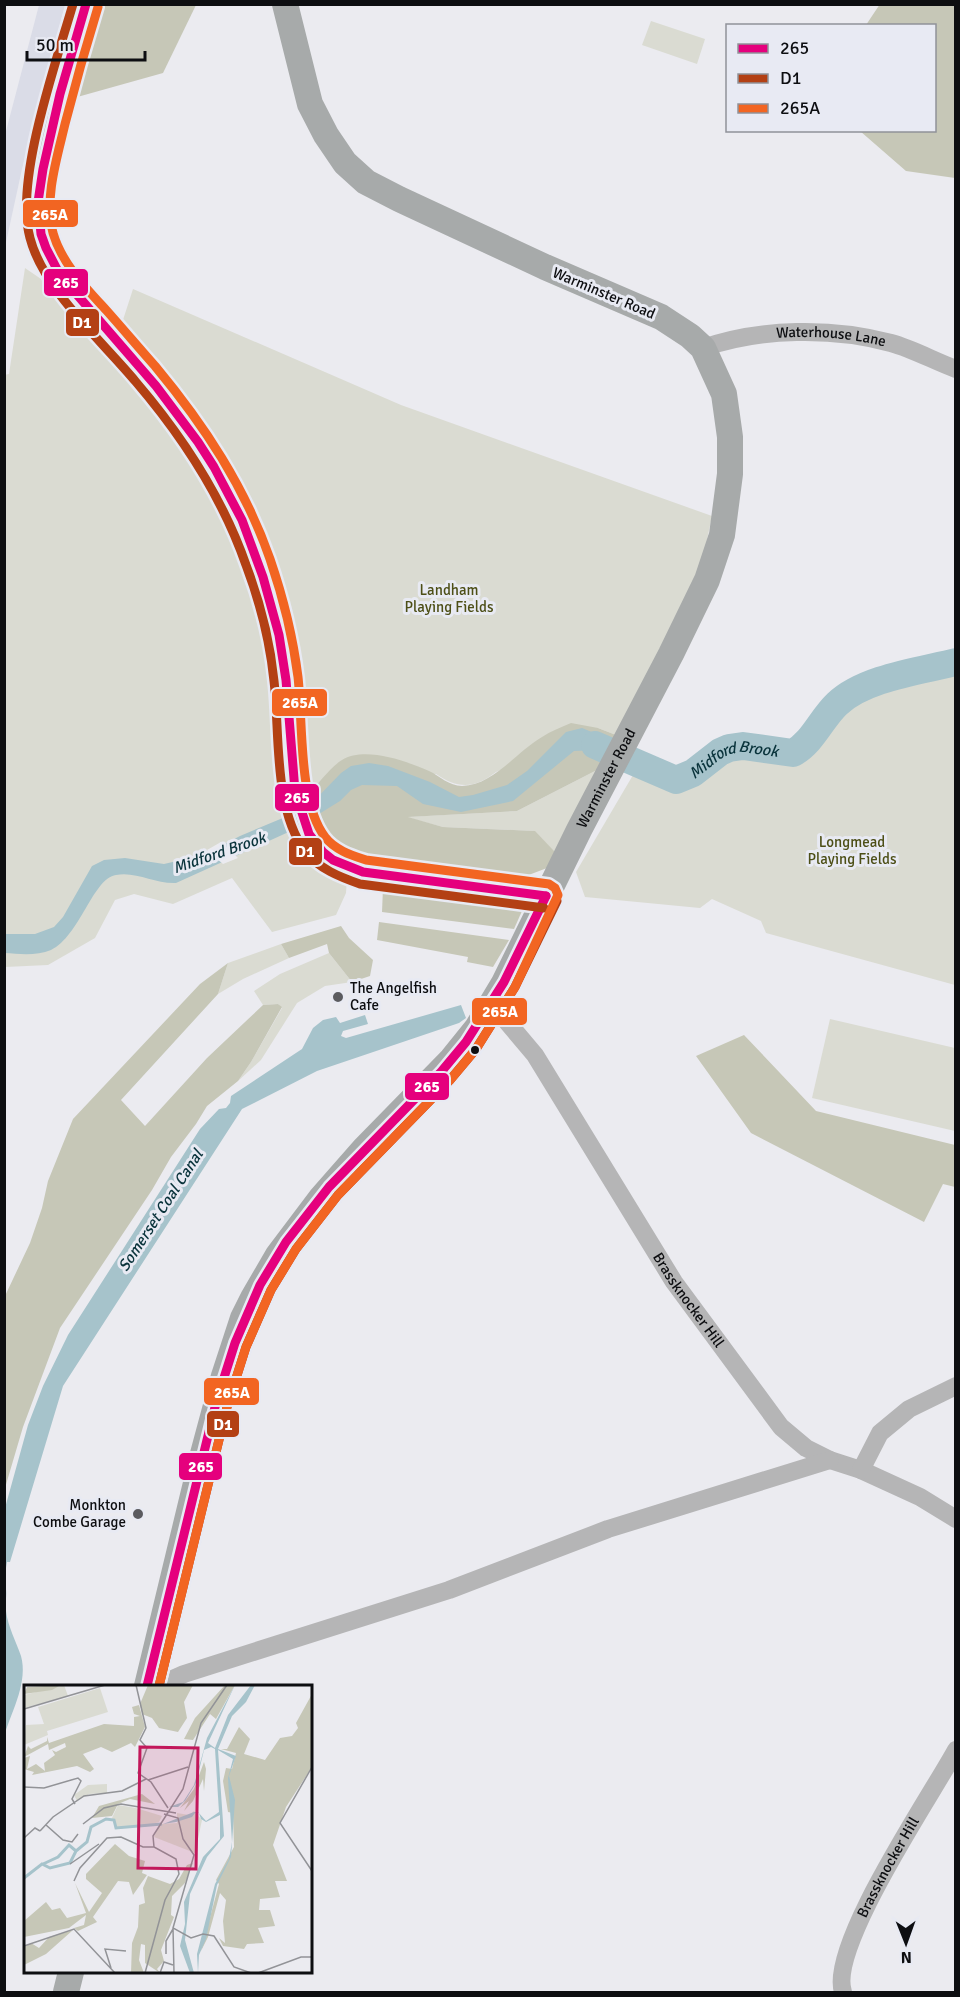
<svg xmlns="http://www.w3.org/2000/svg" width="960" height="1997" viewBox="0 0 960 1997" font-family="Signika,sans-serif">
  <style>
    .built { fill: #dadce7 }
    .green { fill: #dadbd2 }
    .forest { fill: #c6c7b7 }
    .water { fill: #a6c3cb }
    .pier { fill: #ebebf0 }
    .lines { fill: none; stroke-linecap: round; stroke-linejoin: round }
    .river { stroke: #a6c3cb; stroke-width: 28 }
    .minor { stroke: #b5b5b6; stroke-width: 18 }
    .major { stroke: #adafaf; stroke-width: 22 }
    .highway { stroke: #a7aaaa; stroke-width: 26 }
    .bus-1-casing { stroke: #e8eaf3; stroke-width: 14 }
    .bus-2-casing { stroke: #e8eaf3; stroke-width: 14 }
    .bus-3-casing { stroke: #e8eaf3; stroke-width: 14 }
    .bus-1 { stroke: #e5007d; stroke-width: 9 }
    .bus-2 { stroke: #b34014; stroke-width: 9 }
    .bus-3 { stroke: #f26522; stroke-width: 9 }
    .poi-dot { fill: #5b5b5f; stroke: #e8eaf3; stroke-width: 2 }
    .bus-dot { fill: #0d0e11; stroke: #e8eaf3; stroke-width: 2 }
    .labels { text-anchor: middle; stroke-width: 6; stroke-linejoin: round; paint-order: stroke }
    .street-label { font-size: 15px; fill: #0d0e11; stroke: #e8eaf3 }
    .park-label { font-size: 15px; fill: #4d4f17; stroke: #e8eaf3 }
    .poi-label { font-size: 15px; fill: #0d0e11; stroke: #e8eaf3; text-anchor: start }
    .water-label { font-size: 16px; font-style: italic; fill: #09333b; stroke: #e8eaf3 }
    .inset-river { fill: none; stroke: #a6c3cb; stroke-width: 3 }
    .inset-road { fill: none; stroke: #929397; stroke-width: 1.5 }
    .view { fill: #c2185b; fill-opacity: 0.15; stroke: #c2185b; stroke-width: 3 }
    .inset-edge { fill: none; stroke: #0d0e11; stroke-width: 3 }
    .line-badge { stroke: #e8eaf3; stroke-width: 2 }
    .badge-label { font-size: 16px; text-anchor: middle; font-weight: bold; fill: #fff }
  </style>
  <rect width="100%" height="100%" fill="#ebebf0"/>
  <polygon class="built" points="39,5 65,5 22,169 5,247 5,135"/>
  <g class="green">
    <polygon points="651,21 705,39 697,64 642,45"/>
    <polygon points="25,268 60,292 129,366 208,470 252,571 276,660 291,806 306,851 347,878 346,893 336,915 272,932 232,878 173,904 134,894 115,900 95,938 48,965 5,967 4,375 9,374"/>
    <path d="M133,289L401,405L712,516L703,559L669,634L616,735L598,728L496,772C474,789 458,789 436,774L319,785L307,796L303,769L301,707L280,602L225,466L193,414L122,323Z"/>
    <polygon points="955,667 955,985 766,933 761,921 712,899 700,908 585,897 576,872 633,775 666,787 686,788 736,757 756,755 790,759 809,756 823,740 829,719 858,690"/>
    <polygon points="597,770 557,854 534,831 443,827 406,817 517,811"/>
    <polygon points="281,944 289,958 243,979 218,994 228,963"/>
    <polygon points="329,953 352,982 325,986 297,1003 261,1060 238,1081 251,1062 282,1008 278,1004 263,1005 254,991 280,974"/>
    <polygon points="830,1019 955,1048 955,1131 812,1098"/>
  </g>
  <g class="forest">
    <polygon points="880,4 955,5 955,178 906,171 860,131 934,130 934,26 866,25"/>
    <polygon points="100,5 196,5 163,73 63,101"/>
    <path d="M571,723L598,728L616,735L597,770L517,811L408,817L443,827L535,831L557,854L547,868L526,876L359,861L339,851L320,831L307,796C317,786 330,767 342,760C365,746 406,761 429,771C440,776 449,786 462,786C494,785 516,752 542,737C551,731 562,727 571,723Z"/>
    <polygon points="383,888 510,901 522,911 514,929 382,912"/>
    <polygon points="379,922 509,940 493,967 467,962 468,957 377,940"/>
    <polygon points="341,926 349,938 373,960 370,976 352,982 329,953 327,944 289,958 281,944"/>
    <polygon points="228,963 218,994 121,1100 145,1126 207,1058 263,1005 278,1004 282,1007 251,1062 238,1081 207,1106 196,1124 171,1157 152,1190 60,1328 23,1427 5,1488 5,1296 30,1243 42,1208 48,1181 73,1119 200,984"/>
    <polygon points="744,1035 816,1111 955,1145 955,1187 943,1184 924,1222 751,1133 696,1056"/>
  </g>
  <g class="water">
    <path d="M582,728L623,745L616,760L597,750L574,751L513,801L461,812L423,804L397,786L362,785L351,790L340,801L293,830L176,883C155,884 136,871 116,875C93,878 80,936 51,950C37,956 19,954 5,953V934H35L54,927L63,917L92,866L104,860L125,858L164,864L203,855L240,836L290,815L312,803L341,773L351,766L369,763L388,766L430,782L459,797L473,795L507,785L527,771L566,732Z"/>
    <polygon points="461,1005 466,1018 459,1023 317,1071 242,1109 63,1386 10,1562 7,1562 5,1574 5,1508 28,1425 43,1386 68,1335 200,1129 219,1109 226,1108 230,1103 231,1096 302,1049 313,1028 323,1020 336,1017 340,1023 365,1015 368,1024 343,1031 341,1036 346,1038"/>
    <path d="M4,1584C9,1592 4,1602 6,1611C8,1627 16,1641 21,1656C28,1681 13,1709 5,1733Z"/>
  </g>
  <polygon class="pier" points="221,842 238,858 223,864 207,850"/>
  <g class="lines">
    <path class="river" id="s1" d="M595,745L676,780L693,773L720,752L729,748L743,746L793,753C813,742 821,719 837,704C864,678 920,671 956,662"/>
    <g class="minor">
      <path id="s2" d="M703,348C760,328 833,327 891,343C913,349 934,361 956,369"/>
      <path id="s3" d="M492,1004L535,1055L674,1282L781,1427L806,1448L830,1460L861,1470L920,1497L956,1519"/>
      <polyline points="861,1470 880,1433 909,1409 956,1386"/>
      <polyline points="157,1686 184,1674 449,1590 608,1529 830,1460"/>
      <path id="s4" d="M843,1992C828,1947 931,1796 956,1750"/>
    </g>
    <path class="major" d="M86,4C72,52 58,100 47,148C41,175 34,206 41,234C50,273 85,303 110,333C141,368 172,404 198,442C243,507 272,586 284,664C290,706 290,749 295,791C307,839 313,857 363,872L546,896"/>
    <g class="highway">
      <path id="s5" d="M147,1686L203,1454L224,1376L243,1318L253,1298L278,1255L321,1198L364,1149L452,1059L477,1028L504,983L579,830L671,654L707,580L722,535L730,474V437L724,394L703,348L690,336L661,317L545,267L399,199L366,182L345,163L326,135L310,104L285,4"/>
      <polyline points="66,1992 71,1972"/>
    </g>
    <g class="bus-1-casing">
      <g id="bus-1">
        <polyline points="86,4 60,94 43,169 38,202 41,234 46,248 60,275 156,386 198,442 214,467 242,520 263,577 279,635 286,680 295,791 309,834 323,852 333,860 363,872 546,896"/>
        <polyline points="147,1686 216,1403 235,1343 260,1285 286,1242 329,1187 441,1072 466,1042 504,982 546,896"/>
      </g>
    </g>
    <g class="bus-2-casing">
      <g id="bus-2">
        <path d="M73,4C56,63 14,181 30,238C43,289 102,341 136,382C183,437 222,496 246,565C260,602 270,641 274,681C280,732 273,808 305,851C319,869 340,877 360,884L544,908"/>
        <polyline points="159,1686 227,1407 246,1347 271,1290 296,1249 338,1195 450,1080 476,1049 515,987 557,901"/>
      </g>
    </g>
    <g class="bus-3-casing">
      <path id="bus-3" d="M98,7C86,46 75,85 65,124C57,158 44,198 53,233C62,264 86,288 107,311C123,329 139,348 155,366C204,425 245,487 270,559C283,597 293,637 298,677C303,721 298,802 325,837C335,850 351,855 366,860L549,884L555,888L558,895L515,987L476,1049L450,1080L338,1195L296,1249L271,1290L246,1347L227,1407L159,1686"/>
    </g>
    <use href="#bus-1" class="bus-1"/>
    <use href="#bus-2" class="bus-2"/>
    <use href="#bus-3" class="bus-3"/>
  </g>
  <g class="poi-dot">
    <circle cx="338" cy="997" r="6"/>
    <circle cx="138" cy="1514" r="6"/>
  </g>
  <circle class="bus-dot" cx="475" cy="1050" r="5"/>
  <g class="labels">
    <g class="street-label">
      <text transform="translate(604 293) rotate(23)" y="5">Warminster Road</text>
      <text dy="5" stroke="none"><textPath href="#s2" startOffset="130">Waterhouse Lane</textPath></text>
      <text dy="5" stroke="none"><textPath href="#s5" startOffset="1036">Warminster Road</textPath></text>
      <text dy="5" stroke="none"><textPath href="#s3" startOffset="356">Brassknocker Hill</textPath></text>
      <text dy="5" stroke="none"><textPath href="#s4" startOffset="135">Brassknocker Hill</textPath></text>
    </g>
    <g class="park-label">
      <text x="449" y="595">Landham<tspan x="449" dy="17">Playing Fields</tspan></text>
      <text x="852" y="847">Longmead<tspan x="852" dy="17">Playing Fields</tspan></text>
    </g>
    <g class="poi-label">
      <text x="350" y="993">The Angelfish<tspan x="350" dy="17">Cafe</tspan></text>
      <text x="126" y="1510" text-anchor="end">Monkton<tspan x="126" dy="17">Combe Garage</tspan></text>
    </g>
    <g class="water-label">
      <text dy="6" stroke="none"><textPath href="#s1" startOffset="152">Midford Brook</textPath></text>
      <text transform="translate(219 852) rotate(-19)" y="6">Midford Brook</text>
      <text transform="translate(160 1210) rotate(-57)" y="6">Somerset Coal Canal</text>
    </g>
  </g>
  <g transform="translate(24 1685)">
    <rect width="288" height="288" fill="#ebebf0"/>
    <path d="M40,0L44,11L0,23V10ZM76,3L84,27L23,46L24,50L0,60L2,40L20,39L14,22ZM83,99V108L65,109L53,116L50,110L64,100ZM94,120L112,123L138,131L135,137L121,142H91L88,133ZM170,126L178,135L171,168L130,152L136,139L153,138V128L165,130Z" fill="#dadbd2"/>
    <path d="M37,0L28,5L0,9L3,2ZM124,0H169L160,17L163,33L154,47L135,43L128,33L118,29L116,19ZM201,0H211L192,34L186,29L169,55L160,54L171,33ZM288,9V82L262,122L249,160L263,196H251L256,212L236,214L235,225H246L251,241L234,243L240,258L223,259L220,264L199,261L195,253L201,258L199,236L202,215L196,208L184,252L177,266L195,199L192,195L210,162L209,128L204,127L199,96L202,83L208,84L212,68L197,64H203L215,42L226,54L220,69L241,75L256,53L268,51L274,43L272,38ZM115,20L121,42L111,62L107,58L88,67L77,62L59,69L70,84L66,87L53,81L8,90L10,87L0,84V73L6,71L3,84L12,79L21,86L20,78L31,70L28,65L32,67L42,62L41,58L25,65L24,59L0,72L4,61L7,64L23,56V52L25,58L80,39L110,41V32L116,31L110,29L108,22ZM180,77L182,84L180,106L179,94L169,116L160,126L165,116L156,123L170,104ZM118,109L131,119L106,114L94,119L88,131L68,133L75,121ZM91,159L105,171L121,176L118,188L123,190L109,210L105,197L94,196L69,232L73,237L54,246L50,243L60,240L62,230L45,243L0,252V236L22,217L28,225L36,223L43,233L62,228L51,198L65,227L78,208L62,194V189ZM169,178L161,198L148,211L147,230L150,232L137,265L140,276L133,284L136,288L121,278V260L117,259L115,275L120,288H107L108,258L114,242L115,220L121,218L119,203L124,191L146,199L155,194L163,180ZM49,245L22,269L0,280V262L7,258L15,263L25,252Z" fill="#c6c7b7"/>
    <path d="M211,0L184,58L191,63L204,30L227,0H231L222,17L208,31L194,64L212,71L205,91L211,115L207,172L193,200L182,254L175,270L174,288L173,269L191,199L205,174L208,157L204,93L209,74L194,65L200,151L183,172L166,209L161,255L170,288H166L156,261L161,239L160,217L179,172L196,154V130L182,137L177,134L175,128H171L168,132L152,137L139,139L170,127H174L182,136L195,127L191,64L187,62L180,65L172,98L161,116L154,122H145L159,117L170,100L183,53Z" fill="#a6c3cb"/>
    <path class="inset-river" d="M19,179L34,172L45,160L52,166M0,193L18,179L26,183L46,178L52,166L63,157L67,142L82,134L90,135L92,143L138,139"/>
    <path class="inset-road" d="M112,0L122,43L116,55L123,63L114,88L127,97L144,123M0,24L81,0M288,82L256,138L288,186M124,95L164,82M0,102L20,103L54,93L57,96L48,114L51,119M140,129L154,133L159,154L170,170L149,243L167,253L179,249L190,251L210,282L227,288M59,139L80,123L97,119L152,128M22,140L39,155L48,157L54,149M16,146L29,132L60,111L98,106L122,94M0,153L11,143L16,146M46,179L75,159M50,196L56,183L83,153L97,152L119,162H130M149,243L150,288M0,261L50,244L91,288M142,269V256L149,244M87,283L81,264L102,266M121,288L141,215L155,189L152,174L130,162L129,151L159,104L177,38L203,0M136,288L140,277L149,280M234,288L277,272H288"/>
    <path class="view" d="M116,62L174,63L172,184L114,183Z"/>
    <rect width="288" height="288" class="inset-edge"/>
  </g>
  <g class="line-badge">
    <rect x="22" y="199" width="57" height="29" rx="6" fill="#f26522"/>
    <rect x="43" y="268" width="46" height="29" rx="6" fill="#e5007d"/>
    <rect x="65" y="308" width="35" height="29" rx="6" fill="#b34014"/>
    <rect x="271" y="688" width="57" height="29" rx="6" fill="#f26522"/>
    <rect x="274" y="783" width="46" height="29" rx="6" fill="#e5007d"/>
    <rect x="288" y="837" width="35" height="29" rx="6" fill="#b34014"/>
    <rect x="471" y="997" width="57" height="29" rx="6" fill="#f26522"/>
    <rect x="404" y="1072" width="46" height="29" rx="6" fill="#e5007d"/>
    <rect x="203" y="1377" width="57" height="29" rx="6" fill="#f26522"/>
    <rect x="206" y="1410" width="34" height="28" rx="6" fill="#b34014"/>
    <rect x="178" y="1452" width="45" height="29" rx="6" fill="#e5007d"/>
  </g>
  <g class="badge-label">
    <text x="50" y="220">265A</text>
    <text x="66" y="288">265</text>
    <text x="82" y="328">D1</text>
    <text x="300" y="708">265A</text>
    <text x="297" y="803">265</text>
    <text x="305" y="857">D1</text>
    <text x="500" y="1017">265A</text>
    <text x="427" y="1092">265</text>
    <text x="232" y="1398">265A</text>
    <text x="223" y="1430">D1</text>
    <text x="201" y="1472">265</text>
  </g>
  <rect width="960" height="1997" fill="none" stroke="#0d0e11" stroke-width="12"/>
  <rect x="726" y="24" width="210" height="108" fill="#e8eaf3" stroke="#909299" stroke-width="1.5"/>
  <rect x="738" y="44" width="30" height="9" fill="#e5007d" stroke="#909299" stroke-width="1.5"/>
  <text x="780" y="54" font-size="18" fill="#0d0e11">265</text>
  <rect x="738" y="74" width="30" height="9" fill="#b34014" stroke="#909299" stroke-width="1.5"/>
  <text x="780" y="84" font-size="18" fill="#0d0e11">D1</text>
  <rect x="738" y="104" width="30" height="9" fill="#f26522" stroke="#909299" stroke-width="1.5"/>
  <text x="780" y="114" font-size="18" fill="#0d0e11">265A</text>
  <g transform="translate(906 1943) rotate(179)" stroke="#e8eaf3" stroke-width="4.5" paint-order="stroke">
  <path d="M0-4.5L10 22L0 15L-10 22Z" fill="#0d0e11"/>
  <text y="-9" font-size="16" font-weight="bold" text-anchor="middle" fill="#0d0e11">N</text>
  </g>
  <path d="M27 51v9h118v-9" fill="none" stroke="#0d0e11" stroke-width="3"/>
  <text x="36" y="51" font-size="18" fill="#0d0e11" stroke="#e8eaf3" stroke-width="4.5" paint-order="stroke">50 m</text>
</svg>
